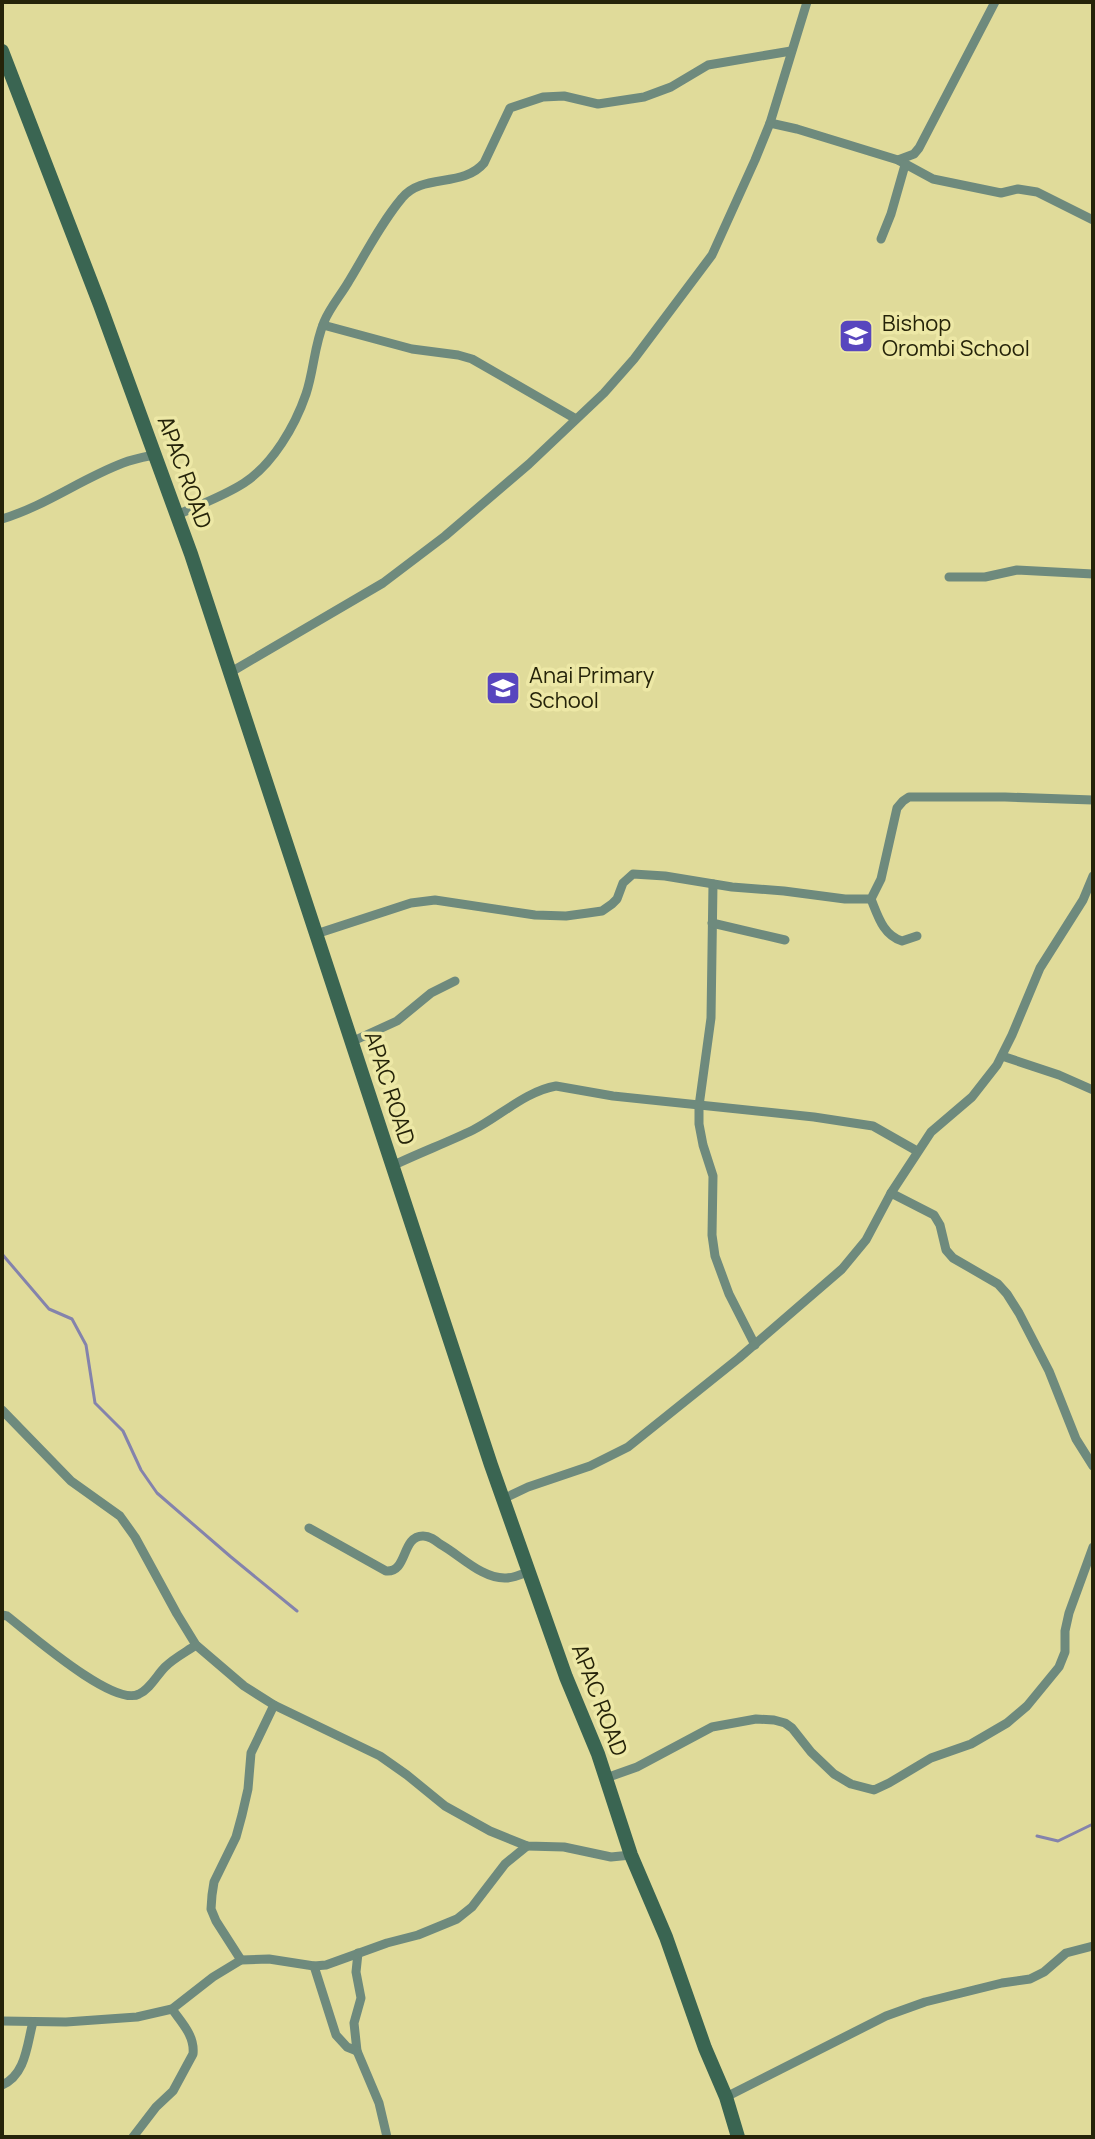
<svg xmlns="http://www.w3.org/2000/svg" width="1095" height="2139" viewBox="0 0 1095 2139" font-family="Manrope,sans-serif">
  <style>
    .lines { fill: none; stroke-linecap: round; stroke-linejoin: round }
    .stream { stroke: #8483ac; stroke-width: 3 }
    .street { stroke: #6e8a7d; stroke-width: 9 }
    .secondary { stroke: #3a6552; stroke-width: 14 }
    .labels { text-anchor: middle; stroke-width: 7; stroke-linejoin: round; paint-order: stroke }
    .poi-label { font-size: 22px; fill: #252309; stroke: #ede8a6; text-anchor: start }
    .street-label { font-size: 22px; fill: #252309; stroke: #ede8a6 }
  </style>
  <rect width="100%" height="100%" fill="#e0db9a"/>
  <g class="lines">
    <g class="stream">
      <polyline points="2,1254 49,1309 72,1319 86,1345 95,1403 123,1431 141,1470 157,1493 231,1557 297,1611"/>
      <polyline points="1037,1836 1058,1841 1093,1824"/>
    </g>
    <g class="street">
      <polyline points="770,123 797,129 898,160 933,179 1001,193 1018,189 1037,192 1093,220"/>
      <polyline points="898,160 914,154 919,148 995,2"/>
      <polyline points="881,239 891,214 905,165"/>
      <polyline points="323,325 412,349 458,355 472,359 576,419"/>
      <path d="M177,515C199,505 224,496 244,483C273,464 295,426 306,394C314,370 314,346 324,322C330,307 341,295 349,281C366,253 381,223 402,198C422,173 463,188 484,163L510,108L543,97L564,96L598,104L644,97L671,87L708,65L791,51"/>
      <path d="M2,519C45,506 81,479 123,463C133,459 144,457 154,455"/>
      <polyline points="949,577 985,577 1017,570 1093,574"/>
      <polyline points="231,672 383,583 445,536 529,464 604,393 634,359 712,255 755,160 770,123 807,2"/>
      <polyline points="713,884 711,1018 699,1106 699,1124 703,1145 713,1176 712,1235 715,1256 729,1294 755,1345"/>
      <path d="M871,899C878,916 883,935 902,941L917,936"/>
      <polyline points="712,923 785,940"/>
      <polyline points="316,934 411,903 435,900 535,915 566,916 588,913 602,911 612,904 617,899 623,883 633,874 665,876 732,887 784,891 845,899 871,899 881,879 897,808 903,801 909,797 1005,797 1093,800"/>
      <polyline points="351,1042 397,1021 431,993 455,981"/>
      <polyline points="1002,1056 1059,1075 1093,1090"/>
      <path d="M392,1166C419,1153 446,1143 473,1130C499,1117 526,1091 556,1086L613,1096L814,1117L873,1126L917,1151"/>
      <polyline points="891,1193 934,1215 940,1225 946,1250 953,1258 998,1284 1007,1294 1019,1313 1049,1371 1076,1439 1093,1466"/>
      <polyline points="2,1410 71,1481 120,1516 135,1537 177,1614 196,1645 244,1686 274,1705 380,1756 407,1775 445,1806 490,1831 527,1846 564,1847 611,1857 631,1855"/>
      <polyline points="503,1499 528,1487 590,1466 628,1447 739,1358 842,1269 866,1240 891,1193 931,1132 972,1097 997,1065 1012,1035 1040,968 1083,900 1093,876"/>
      <path d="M309,1528L386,1571C408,1573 401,1536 423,1536C430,1536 435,1540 440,1544C460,1555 482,1579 506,1578C514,1578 522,1574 530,1571"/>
      <path d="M2,1615L7,1616C28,1632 114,1708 139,1694C150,1689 157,1675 165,1667C174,1658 186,1652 196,1645"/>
      <polyline points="606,1778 637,1767 712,1727 756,1719 774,1720 785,1723 792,1728 811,1752 834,1774 851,1784 874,1790 889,1783 931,1758 971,1744 1007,1723 1027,1706 1059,1667 1065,1652 1065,1631 1069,1613 1093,1547"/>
      <polyline points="358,1953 356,1972 361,1998 354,2023 357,2051 379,2103 387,2137"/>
      <polyline points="241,1960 216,1921 211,1909 212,1895 214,1882 236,1837 242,1815 248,1789 251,1753 274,1705"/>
      <polyline points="314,1966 336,2035 347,2047 357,2051"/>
      <polyline points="2,2021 66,2022 137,2017 172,2009 213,1977 241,1960 269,1959 314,1966 326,1965 387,1943 418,1935 457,1919 472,1907 505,1864 527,1846"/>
      <path d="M2,2085C26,2075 27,2044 33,2022"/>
      <polyline points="726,2097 886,2016 925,2002 1002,1983 1030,1979 1044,1972 1066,1953 1093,1946"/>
      <path d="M133,2137L156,2107L173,2091L193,2054C195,2036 182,2023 172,2009"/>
    </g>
    <polyline class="secondary" points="2,51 100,305 191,554 491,1465 566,1677 598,1754 631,1855 666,1937 705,2048 726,2097 738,2137"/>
  </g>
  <defs>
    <g id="school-square" transform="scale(1.8)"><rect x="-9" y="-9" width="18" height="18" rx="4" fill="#5846be" stroke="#ede8a6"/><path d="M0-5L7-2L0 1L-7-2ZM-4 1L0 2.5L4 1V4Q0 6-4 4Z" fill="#fff"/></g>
  </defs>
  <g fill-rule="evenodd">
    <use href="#school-square" x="856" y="336"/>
    <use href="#school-square" x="503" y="688"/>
  </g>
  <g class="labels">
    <g class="poi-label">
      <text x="882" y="331">Bishop<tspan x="882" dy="25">Orombi School</tspan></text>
      <text x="529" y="683">Anai Primary<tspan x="529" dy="25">School</tspan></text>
    </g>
    <g class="street-label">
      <text transform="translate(185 472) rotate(70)" y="8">APAC ROAD</text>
      <text transform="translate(390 1088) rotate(72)" y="8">APAC ROAD</text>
      <text transform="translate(600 1700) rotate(69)" y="8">APAC ROAD</text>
    </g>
  </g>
  <rect width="1095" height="2139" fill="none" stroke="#252309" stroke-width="8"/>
</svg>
